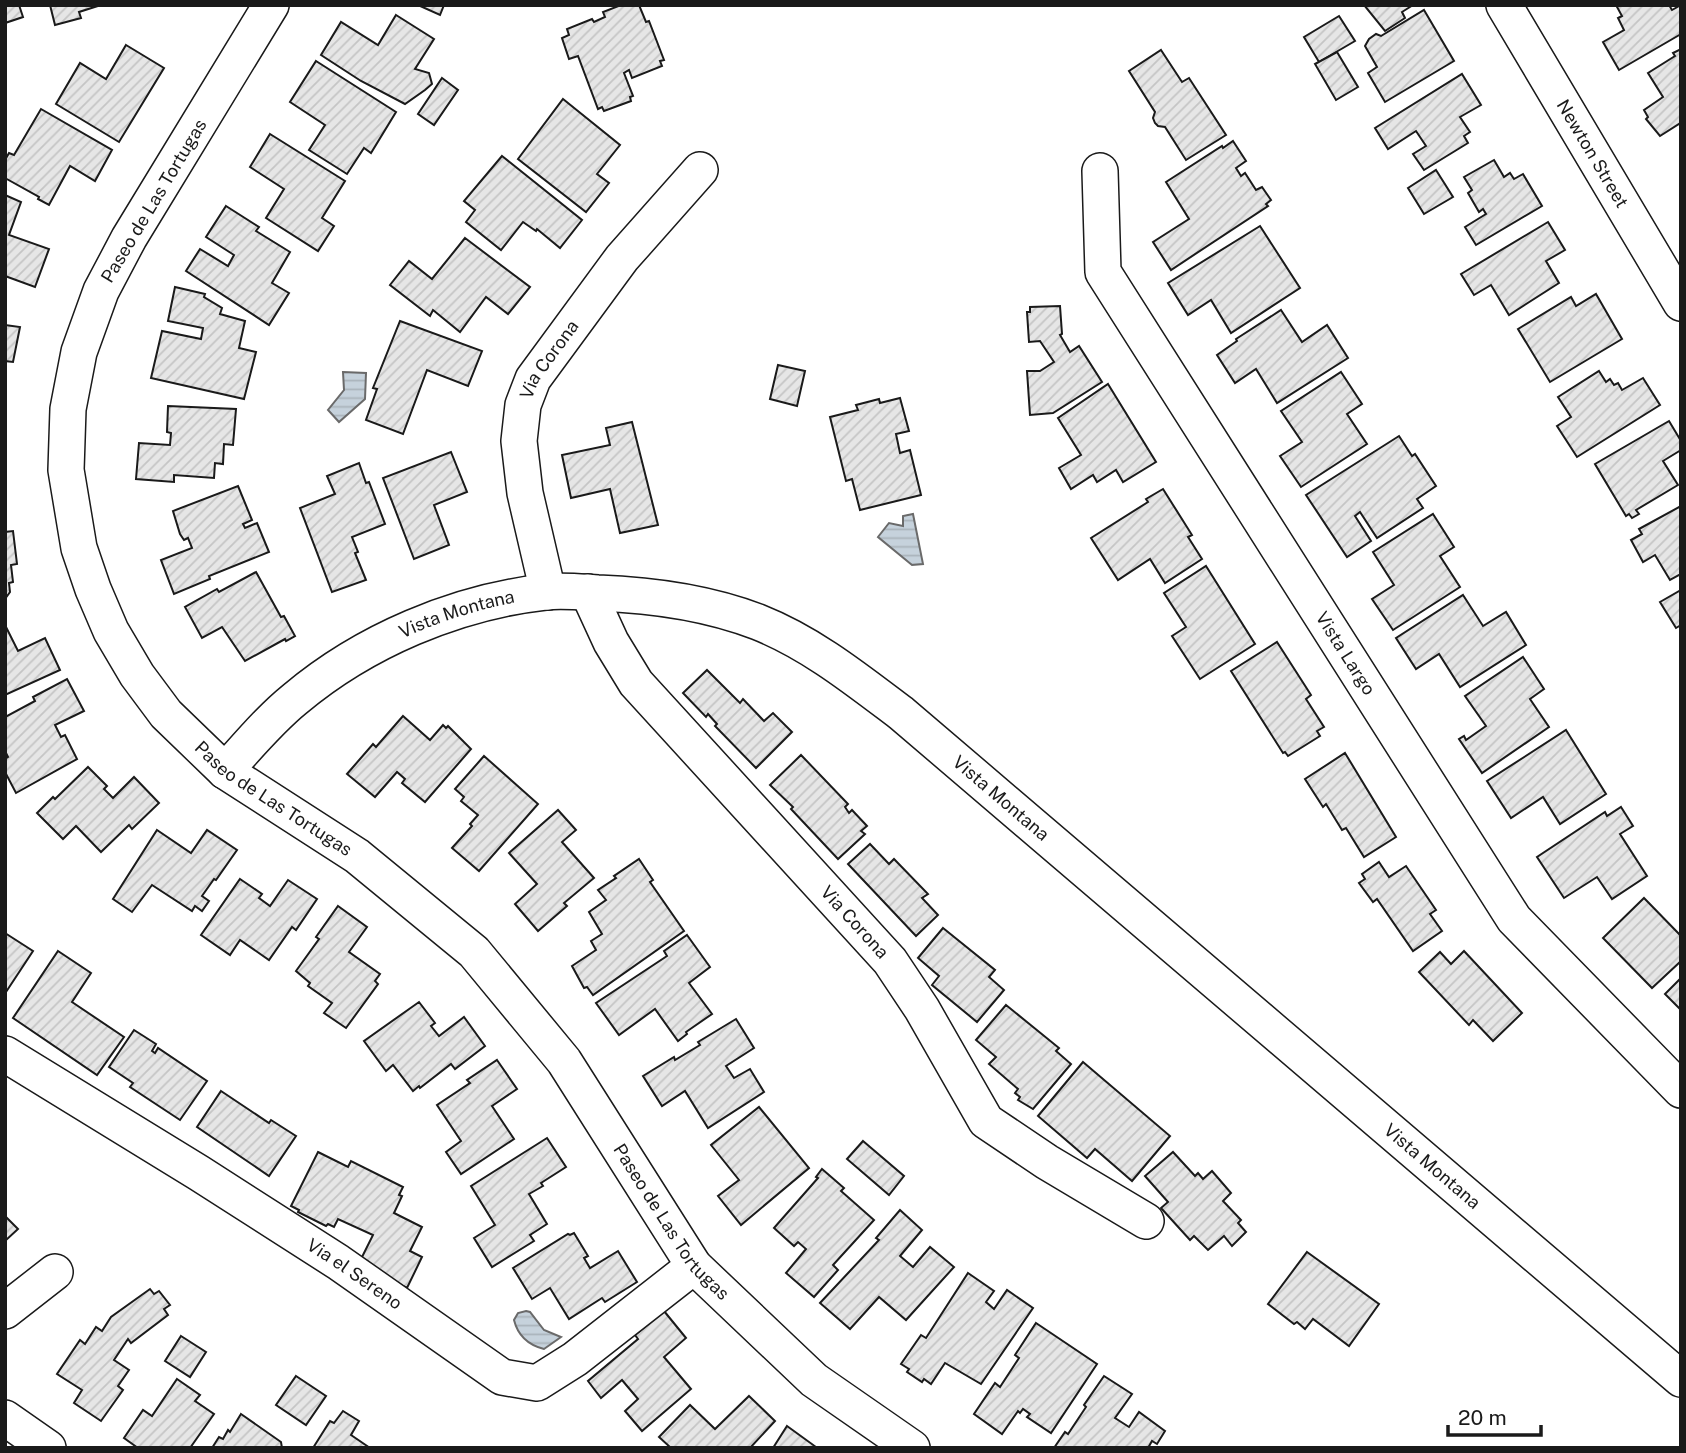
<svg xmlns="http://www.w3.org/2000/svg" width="1686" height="1453" viewBox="0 0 1686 1453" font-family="'Public Sans',sans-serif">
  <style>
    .water { fill: url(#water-rules); stroke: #6a6a6a; stroke-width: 2 }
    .building { fill: url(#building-hatch); stroke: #1a1a1a; stroke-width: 2 }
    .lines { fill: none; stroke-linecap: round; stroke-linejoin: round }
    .minor-casing { stroke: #1a1a1a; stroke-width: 38 }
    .minor { stroke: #fff; stroke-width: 35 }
    .labels { text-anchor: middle; stroke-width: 5; stroke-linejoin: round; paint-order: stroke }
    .street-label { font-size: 18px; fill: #1a1a1a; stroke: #fff }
  </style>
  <defs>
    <pattern id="water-rules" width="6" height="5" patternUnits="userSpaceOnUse" patternTransform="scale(1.75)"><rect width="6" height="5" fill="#c6d2dc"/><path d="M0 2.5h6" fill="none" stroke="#aab4bc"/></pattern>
    <pattern id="building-hatch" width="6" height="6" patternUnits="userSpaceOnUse" patternTransform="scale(1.75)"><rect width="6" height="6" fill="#e6e6e6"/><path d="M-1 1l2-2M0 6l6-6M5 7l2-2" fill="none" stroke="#c5c5c5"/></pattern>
  </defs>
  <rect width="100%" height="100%" fill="#fff"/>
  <g class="water">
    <polygon points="343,372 366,373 365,399 339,422 328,410 344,390"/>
    <polygon points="913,514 923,564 912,565 878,537 889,523 903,526 903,516"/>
    <path d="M526,1311L530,1312L544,1330L561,1337L544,1349C528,1345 518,1336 514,1320L518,1313Z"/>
  </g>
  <g class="building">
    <polygon points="5,5 19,5 23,17 5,23"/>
    <polygon points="50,5 101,5 79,12 81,18 55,25"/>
    <polygon points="418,5 444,5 440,15"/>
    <polygon points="621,5 639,5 646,22 649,21 664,60 660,61 662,66 632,78 629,70 624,73 633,96 630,97 631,101 604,111 602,107 598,109 578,56 569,59 562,38 569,35 567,29 592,19 594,22 605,17 603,12"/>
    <polygon points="1364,5 1413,5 1402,12 1405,18 1385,31"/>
    <polygon points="1616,5 1669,5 1672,10 1681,5 1681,34 1619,70 1603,42 1624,30 1618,18 1622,16"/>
    <polygon points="1424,10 1454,61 1385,102 1368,73 1377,67 1365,46 1369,39 1376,34 1381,36"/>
    <polygon points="396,15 434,39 415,69 429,73 432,84 425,90 405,104 361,81 321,55 341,22 378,45"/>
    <polygon points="1339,16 1355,41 1319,62 1304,37"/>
    <polygon points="126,45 164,68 119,142 56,104 80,63 106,79"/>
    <polygon points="1681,49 1681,125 1679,124 1660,136 1646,119 1648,117 1644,110 1663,97 1648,73 1675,56 1673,53"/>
    <polygon points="1161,50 1182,82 1189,78 1226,135 1186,160 1165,127 1158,126 1155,123 1153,118 1155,112 1129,71"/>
    <polygon points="1337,52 1358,87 1336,100 1315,64"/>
    <polygon points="316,61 396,112 371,153 364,148 347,174 309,150 325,125 290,102"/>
    <polygon points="1462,74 1481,105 1460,117 1470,132 1464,136 1468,143 1424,170 1413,154 1426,146 1416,131 1388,149 1375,128"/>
    <polygon points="442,78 458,90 434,125 418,114"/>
    <polygon points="563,99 620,145 597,174 609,183 586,212 518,159"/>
    <polygon points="41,109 112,150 95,181 70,166 49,205 38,199 39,197 5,178 5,160 9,153 14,155"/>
    <polygon points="270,134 345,181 322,218 334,226 318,251 266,218 284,189 250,167"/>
    <polygon points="1233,141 1246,161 1236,168 1241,176 1245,173 1256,190 1262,187 1271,200 1266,204 1268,206 1171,270 1153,242 1189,219 1166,182 1222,146 1223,148"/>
    <polygon points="502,156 582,220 560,248 537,229 536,231 523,222 501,250 466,222 475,210 464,201"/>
    <polygon points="1494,160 1504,177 1510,173 1514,179 1523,174 1542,206 1476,245 1465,227 1486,214 1483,209 1479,212 1468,193 1472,190 1464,177"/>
    <polygon points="1436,170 1453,197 1424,214 1408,188"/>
    <polygon points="5,195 21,202 9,235 49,249 35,287 5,276"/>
    <polygon points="226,206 259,227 256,231 290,252 272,283 289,293 269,325 186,271 200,249 228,266 234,255 206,237"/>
    <polygon points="1548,222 1565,250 1546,261 1559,283 1509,315 1491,285 1474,295 1461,274"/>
    <polygon points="1260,226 1300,288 1231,333 1211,300 1188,315 1168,283"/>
    <polygon points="465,238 530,287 508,314 486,297 460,332 433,310 430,316 390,285 409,261 432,279"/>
    <polygon points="175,287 205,294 204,297 222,308 220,314 245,321 239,348 256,352 244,399 151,378 162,331 201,339 203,328 168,321"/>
    <polygon points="1596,294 1622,339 1550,382 1518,329 1571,297 1576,306"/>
    <polygon points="1060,306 1062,334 1060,335 1070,352 1079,346 1102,382 1053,413 1030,415 1027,371 1040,371 1054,362 1040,341 1029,342 1027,312 1030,312 1030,307"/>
    <polygon points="1281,310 1302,342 1327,325 1348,358 1277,403 1256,369 1235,383 1217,355 1237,341 1236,339"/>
    <polygon points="400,321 482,351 468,386 427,370 403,434 366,420 377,389 373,388"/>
    <polygon points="5,325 20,327 13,362 5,361"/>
    <polygon points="778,365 805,371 797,406 770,399"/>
    <polygon points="1599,371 1606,382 1610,379 1614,385 1618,383 1622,390 1643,378 1660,405 1577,457 1557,426 1571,417 1558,397"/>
    <polygon points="1341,372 1362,404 1347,414 1367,444 1301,487 1280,456 1302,442 1281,411"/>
    <polygon points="1108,384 1156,462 1123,482 1116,470 1097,482 1093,475 1071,489 1059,468 1081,455 1058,418"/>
    <polygon points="900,398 909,431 896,434 900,453 910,450 921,495 860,510 852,479 846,481 830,417 858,410 856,405 879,399 880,403"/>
    <polygon points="168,406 236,409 233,445 224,444 223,464 215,463 214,478 174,475 174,482 136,479 139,443 170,445 171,433 167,432"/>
    <polygon points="1669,421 1681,441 1681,450 1663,461 1678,485 1636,510 1639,514 1632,518 1629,514 1626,516 1595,464"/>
    <polygon points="632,422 658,525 620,533 610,489 571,498 562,455 610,445 606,428"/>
    <polygon points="1399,436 1412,456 1415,454 1436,486 1417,499 1423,508 1377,538 1360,512 1355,516 1371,541 1347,557 1306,495"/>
    <polygon points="451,452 467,492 434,505 449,545 414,559 383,478"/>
    <polygon points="359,463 366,483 369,482 385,524 352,537 358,552 355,553 366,580 332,592 300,508 335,494 327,476"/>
    <polygon points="238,486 252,520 243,524 245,528 257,523 269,552 209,576 210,579 174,594 161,560 192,548 188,538 184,540 180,534 173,511"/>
    <polygon points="1163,489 1192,535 1188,537 1202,559 1165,583 1150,559 1118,580 1091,538 1148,502 1146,499"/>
    <polygon points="1681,506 1681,574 1670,580 1655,555 1643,562 1631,540 1642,534 1639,529"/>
    <polygon points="1433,514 1454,547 1440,556 1460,587 1393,630 1372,599 1394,585 1373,552"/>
    <polygon points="13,531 17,564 11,565 13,582 9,583 10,592 5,599 5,532"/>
    <polygon points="1206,566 1255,644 1200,679 1172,636 1186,627 1164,593"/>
    <polygon points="256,572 281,617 284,616 295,636 286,641 285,639 245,661 222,627 202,638 185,607 217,589 219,592"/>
    <polygon points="1681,590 1681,625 1676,628 1660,602"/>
    <polygon points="1463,595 1483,626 1506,612 1526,645 1460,687 1439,654 1416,669 1396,638"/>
    <polygon points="5,625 18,651 45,638 60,670 5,695"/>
    <polygon points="1277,642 1311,695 1306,699 1324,727 1317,731 1320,736 1288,756 1285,752 1283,753 1231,671"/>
    <polygon points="1523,657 1544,689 1530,699 1549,727 1482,773 1459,739 1464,736 1466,740 1486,726 1465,696"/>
    <polygon points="707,670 740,703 743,699 764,721 773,713 792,732 756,768 715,726 717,724 708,714 706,717 683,693"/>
    <polygon points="67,679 84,711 55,725 61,737 65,735 77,759 16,793 5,772 5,759 8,757 5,751 5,717 35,701 33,697"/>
    <polygon points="403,716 430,740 443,725 446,728 448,726 471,749 425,802 402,783 405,779 397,772 375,797 347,774 373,744 376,747"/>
    <polygon points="1566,730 1606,794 1560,824 1543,797 1511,818 1487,781"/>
    <polygon points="1345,753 1396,837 1364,857 1346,828 1342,830 1326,804 1323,807 1305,779"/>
    <polygon points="801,755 848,804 845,807 849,813 852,810 867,826 861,831 865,834 838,859 791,809 793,807 770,785"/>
    <polygon points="484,756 538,804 479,871 452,848 472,826 470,824 478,815 461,801 464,797 455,789"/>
    <polygon points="88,767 107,786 104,789 113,798 134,777 159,803 132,829 129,825 101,852 76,826 63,839 37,813 53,797 55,799"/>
    <polygon points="1621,807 1633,826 1620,834 1647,876 1612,899 1597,877 1564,898 1537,857 1605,812 1607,816"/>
    <polygon points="558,810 576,830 562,842 594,878 564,903 567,906 538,931 515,904 537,884 509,853"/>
    <polygon points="157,830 191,853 207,830 237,850 216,880 214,879 202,896 209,901 202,911 195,906 192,911 152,885 132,912 113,899"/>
    <polygon points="870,844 889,864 894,859 928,894 922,898 938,915 916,936 848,864"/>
    <polygon points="639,859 653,880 650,882 684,931 593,995 587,987 584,988 572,966 596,950 591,941 602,934 589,912 606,900 598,890 616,878 614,876"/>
    <polygon points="1379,862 1389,877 1406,866 1436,910 1430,914 1442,931 1413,951 1377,899 1373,902 1359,883 1365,879 1362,874"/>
    <polygon points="240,879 262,894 259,898 270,906 288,880 317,899 296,930 292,927 269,960 240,940 230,955 201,935"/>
    <polygon points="1644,898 1681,936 1681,961 1652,988 1603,938"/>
    <polygon points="338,906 367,927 349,952 380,974 375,981 378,984 346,1028 324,1013 332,1003 308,986 310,983 296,971 319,939 316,937"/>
    <polygon points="943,928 995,970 989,977 1004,990 977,1022 932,985 939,976 918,958"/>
    <polygon points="5,933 33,951 6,992 5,991"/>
    <polygon points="687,935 710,967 689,983 712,1014 686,1032 687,1034 678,1041 655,1009 619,1035 596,1003 667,956 664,951"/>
    <polygon points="58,951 91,973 72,1002 124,1037 97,1075 13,1018"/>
    <polygon points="1464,951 1522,1013 1493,1041 1473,1020 1469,1025 1419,972 1440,952 1451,964"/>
    <polygon points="1681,978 1681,1010 1665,994"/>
    <polygon points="419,1002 435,1023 431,1026 439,1036 464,1017 485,1046 455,1069 451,1064 420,1088 419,1086 413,1091 393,1065 386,1071 364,1041"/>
    <polygon points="1006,1005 1059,1048 1056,1051 1071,1064 1033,1109 1018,1100 1020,1097 1015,1093 1018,1089 989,1064 996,1057 976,1040"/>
    <polygon points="736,1019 754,1048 726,1066 734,1078 750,1069 764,1092 708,1128 685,1091 662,1106 643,1076 674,1057 675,1060 700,1045 698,1042"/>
    <polygon points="134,1030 156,1044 152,1051 155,1053 158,1048 207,1081 180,1120 130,1087 133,1083 109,1067"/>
    <polygon points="497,1060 517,1089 492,1106 514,1139 461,1174 446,1152 461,1141 437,1105 470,1083 467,1080"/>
    <polygon points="1083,1062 1170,1136 1132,1181 1095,1149 1087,1158 1038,1116"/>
    <polygon points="221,1091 269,1123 271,1120 296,1136 269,1176 197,1127"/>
    <polygon points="759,1107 809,1168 741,1225 718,1196 739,1180 711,1145"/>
    <polygon points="547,1138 566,1167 541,1183 543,1186 529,1194 547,1224 530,1235 534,1241 492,1267 474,1238 495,1225 471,1186"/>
    <polygon points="863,1141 904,1176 889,1195 847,1159"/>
    <polygon points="318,1152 348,1167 351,1161 403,1187 399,1195 402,1196 394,1213 422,1227 410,1251 422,1257 407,1288 358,1265 373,1235 338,1219 334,1227 328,1224 326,1226 298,1212 299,1210 291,1206"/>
    <polygon points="1173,1152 1195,1176 1198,1173 1203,1179 1212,1171 1231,1193 1223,1201 1241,1220 1238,1223 1246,1232 1232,1246 1224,1236 1208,1250 1194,1236 1190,1240 1161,1208 1168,1202 1145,1176"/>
    <polygon points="822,1169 844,1188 841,1191 874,1220 833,1265 838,1270 814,1297 786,1273 806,1249 798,1242 794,1246 774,1228 818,1178 816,1177"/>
    <polygon points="900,1210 922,1230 900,1256 913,1267 930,1247 954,1267 906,1320 879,1297 850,1329 820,1303 879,1240 876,1238"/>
    <polygon points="5,1216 18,1229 5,1241"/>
    <polygon points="574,1233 588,1256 584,1258 590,1268 618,1251 637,1282 605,1302 602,1298 569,1319 550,1288 532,1299 513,1268 568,1234 570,1235"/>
    <polygon points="1307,1252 1379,1304 1349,1346 1313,1319 1305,1329 1297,1322 1294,1324 1268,1304"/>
    <polygon points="968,1273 994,1291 986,1302 994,1309 1007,1290 1033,1308 981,1384 945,1363 931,1384 924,1379 922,1382 907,1372 909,1369 901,1364 921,1335 926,1338"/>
    <polygon points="150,1289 154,1294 159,1291 170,1305 164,1309 168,1315 131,1343 128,1339 114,1360 129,1370 118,1386 123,1390 101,1421 74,1403 82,1390 57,1374 80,1340 85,1344 96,1327 102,1331 111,1317"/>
    <polygon points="664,1311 686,1338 664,1357 691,1389 642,1431 625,1411 638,1399 622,1380 601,1398 588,1381 638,1339 635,1335"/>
    <polygon points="1036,1323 1097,1364 1051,1433 1027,1417 1030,1414 1023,1409 1020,1413 1018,1411 1002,1434 974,1414 995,1383 1000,1387 1019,1358 1015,1355"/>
    <polygon points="181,1336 206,1352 190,1377 165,1361"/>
    <polygon points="296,1376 326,1396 306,1425 276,1405"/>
    <polygon points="1104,1376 1132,1394 1115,1418 1129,1427 1139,1412 1165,1431 1157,1444 1152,1441 1148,1448 1054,1448 1065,1432 1068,1434 1086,1407 1084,1405"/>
    <polygon points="177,1379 200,1395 195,1401 214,1414 190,1448 138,1448 124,1438 143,1410 152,1416"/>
    <polygon points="749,1396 775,1421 750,1448 671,1448 659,1437 690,1405 715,1429"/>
    <polygon points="343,1411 359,1421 351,1435 370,1448 313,1448 330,1421 334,1423"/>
    <polygon points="241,1414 281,1442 282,1448 212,1448 219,1437 223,1439 228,1430 230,1432"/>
    <polygon points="787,1426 816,1447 815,1448 773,1448"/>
  </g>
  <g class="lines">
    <g class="minor-casing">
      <g id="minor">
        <path id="s1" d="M271,5L129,238L101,291L79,352L68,409L66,470L79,548L93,589L111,631L137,675L166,714L225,771L357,856L474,952L564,1061L694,1266L814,1380L912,1448"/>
        <path id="s2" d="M1504,5L1681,303"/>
        <path id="s3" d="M1100,171L1103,272L1514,919L1681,1090"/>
        <path id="s4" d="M548,592L525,493L519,441L523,405L533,379L622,258L700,170"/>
        <path id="s5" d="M588,592L611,642L636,683L890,961L922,1009L986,1121L1047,1162L1146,1221"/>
        <path id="s6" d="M225,771C247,747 269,720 295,699C364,641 456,602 545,592C562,590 581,592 598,593C653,595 706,602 758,622C811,643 856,679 901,713L1681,1379"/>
        <path id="s7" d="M5,1054L199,1173L338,1262L502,1377L537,1383L575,1359L694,1266"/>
        <polyline points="5,1311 55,1272"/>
        <polyline points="5,1418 48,1448"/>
      </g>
    </g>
    <use href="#minor" class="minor"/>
  </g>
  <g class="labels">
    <g class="street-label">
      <text dy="6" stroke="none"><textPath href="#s2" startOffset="173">Newton Street</textPath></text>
      <text transform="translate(154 201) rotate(-59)" y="6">Paseo de Las Tortugas</text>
      <text dy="6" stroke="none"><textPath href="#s4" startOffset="243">Via Corona</textPath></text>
      <text dy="6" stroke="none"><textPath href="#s6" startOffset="285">Vista Montana</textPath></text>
      <text dy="6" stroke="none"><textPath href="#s3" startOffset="553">Vista Largo</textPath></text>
      <text dy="6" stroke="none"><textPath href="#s1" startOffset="922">Paseo de Las Tortugas</textPath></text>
      <text dy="6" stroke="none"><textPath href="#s6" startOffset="894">Vista Montana</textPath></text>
      <text dy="6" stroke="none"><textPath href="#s5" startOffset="427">Via Corona</textPath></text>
      <text dy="6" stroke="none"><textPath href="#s6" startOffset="1461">Vista Montana</textPath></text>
      <text dy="6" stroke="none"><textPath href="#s1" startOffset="1510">Paseo de Las Tortugas</textPath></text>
      <text dy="6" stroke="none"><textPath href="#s7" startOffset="413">Via el Sereno</textPath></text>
    </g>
  </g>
  <rect width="1686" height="1453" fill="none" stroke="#1a1a1a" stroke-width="14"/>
  <path d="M1448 1425v10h93v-10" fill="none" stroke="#1a1a1a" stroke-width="3.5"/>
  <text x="1458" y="1425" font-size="21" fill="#1a1a1a" stroke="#ffffff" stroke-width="5" paint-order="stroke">20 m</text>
</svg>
